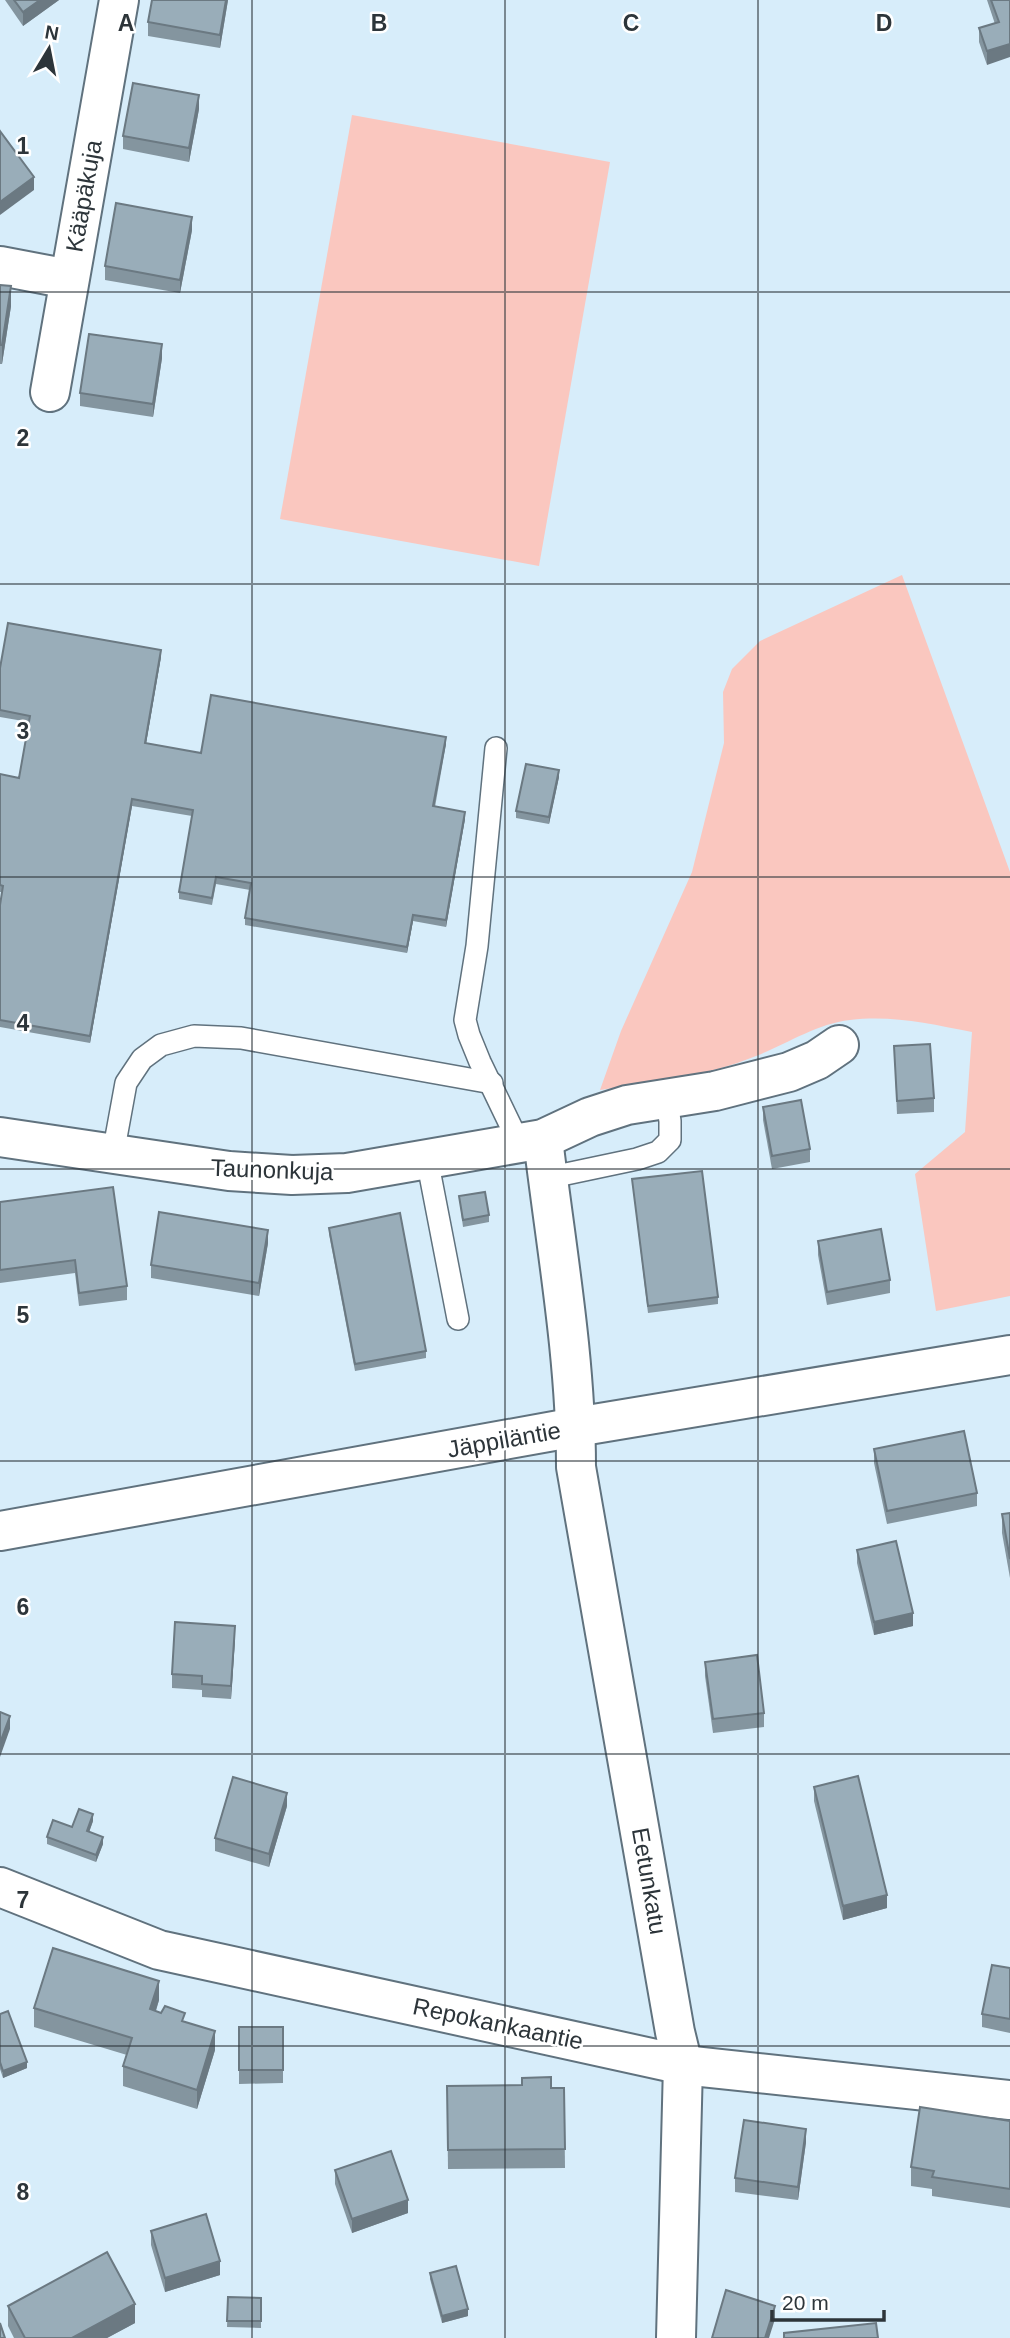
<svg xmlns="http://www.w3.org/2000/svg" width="1010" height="2338" viewBox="0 0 1010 2338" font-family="Helvetica,sans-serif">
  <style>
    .green { fill: #fac7bf }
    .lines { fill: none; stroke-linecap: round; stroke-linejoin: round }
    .service-casing { stroke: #60727e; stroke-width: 24 }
    .minor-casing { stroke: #60727e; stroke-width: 42 }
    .secondary-casing { stroke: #60727e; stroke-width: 42 }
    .service { stroke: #fff; stroke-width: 21 }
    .minor { stroke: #fff; stroke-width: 38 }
    .secondary { stroke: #fff; stroke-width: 38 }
    .wall { fill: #84959f }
    .shaded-wall { fill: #6b7982 }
    .building { fill: #99adb9; stroke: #6b7982; stroke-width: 2 }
    .grid { fill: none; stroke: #2d353a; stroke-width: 2; stroke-opacity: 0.55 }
    .labels { text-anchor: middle; stroke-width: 5; stroke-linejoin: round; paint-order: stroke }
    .street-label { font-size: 24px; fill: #2d353a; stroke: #fff }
    .grid-label { font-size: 23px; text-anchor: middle; font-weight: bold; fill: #2d353a; stroke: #fff; stroke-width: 5; stroke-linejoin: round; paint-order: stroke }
  </style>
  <rect width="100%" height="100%" fill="#d7edfa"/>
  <g class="green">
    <polygon points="352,115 610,162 539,566 280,519"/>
    <path d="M902,575L1010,872V1296L936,1311L915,1174L965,1132L972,1032C930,1024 893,1015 850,1020C816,1024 787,1044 756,1056C707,1076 652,1082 600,1090L621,1031L692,872L724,743L723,692L732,669L760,641Z"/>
  </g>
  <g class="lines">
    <g class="service-casing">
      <g id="service">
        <polyline points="496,748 477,946 465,1020 469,1035 480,1062 519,1143"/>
        <polyline points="113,1154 126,1083 142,1059 161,1045 194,1036 241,1038 492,1083"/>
        <polyline points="427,1159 458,1319"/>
        <polyline points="547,1178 637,1159 658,1152 670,1140 670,1121 666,1097"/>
      </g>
    </g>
    <g class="minor-casing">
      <g id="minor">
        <polyline points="0,266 69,279"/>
        <polyline points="50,392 119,0"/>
        <polyline points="0,1137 229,1171 292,1175 347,1173 543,1139 590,1117 627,1105 715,1091 789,1072 817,1060 839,1045"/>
        <path d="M543,1139C556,1248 576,1357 576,1467L675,2032L683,2065L676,2338"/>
        <polyline points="0,1887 159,1950 683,2065 1010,2100"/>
      </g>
    </g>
    <g class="secondary-casing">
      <polyline id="secondary" points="0,1531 576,1427 1010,1355"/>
    </g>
    <use href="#service" class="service"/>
    <use href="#minor" class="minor"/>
    <use href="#secondary" class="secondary"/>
  </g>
  <g class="wall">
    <polygon points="5,0 59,0 23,26"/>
    <polygon points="152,0 228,0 220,48 148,36 148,22"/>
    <polygon points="987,0 1010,0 987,65 979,42 979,28 995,24"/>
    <polygon points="199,109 189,162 123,149 123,136"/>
    <polygon points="192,230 180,293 105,280 105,266"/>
    <polygon points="0,285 11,306 2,364 0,364"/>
    <polygon points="162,358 153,417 80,406 80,393"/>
    <polygon points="161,657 146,743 201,753 446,744 435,807 465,819 446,927 413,921 407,953 245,925 245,918 250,890 216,884 212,905 179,899 179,892 192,816 132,806 90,1043 0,1027 0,905 2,892 0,892 0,774 19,778 29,722 0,717 0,668"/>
    <polygon points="559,777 549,824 516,818 516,811"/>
    <polygon points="894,1046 934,1098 934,1112 897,1114"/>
    <polygon points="763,1107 810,1149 810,1162 772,1169 763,1120"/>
    <polygon points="632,1179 718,1297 718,1304 648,1313"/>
    <polygon points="459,1196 489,1215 489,1222 463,1227"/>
    <polygon points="0,1202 127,1286 127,1300 79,1306 75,1273 0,1283"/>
    <polygon points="329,1228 426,1351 426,1358 355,1371 329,1234"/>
    <polygon points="818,1241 890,1280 890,1293 827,1305 818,1255"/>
    <polygon points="268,1243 259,1296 151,1278 151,1265"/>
    <polygon points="874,1449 977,1493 977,1506 887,1524 874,1463"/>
    <polygon points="1010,1513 1010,1578 1002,1533 1002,1514"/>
    <polygon points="857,1550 913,1626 874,1635 857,1563"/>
    <polygon points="235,1639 231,1699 202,1697 202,1690 172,1688 172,1674"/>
    <polygon points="705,1662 764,1713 764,1727 713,1733 705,1676"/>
    <polygon points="814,1787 887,1908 843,1920 814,1801"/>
    <polygon points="287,1806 269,1867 215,1851 215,1838"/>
    <polygon points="93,1821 89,1832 103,1844 96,1862 47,1844 47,1837 72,1827"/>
    <polygon points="1010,1968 1010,2033 982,2027 982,2014"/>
    <polygon points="159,2000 156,2011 185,2022 215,2050 197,2109 123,2086 123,2066 127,2055 34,2027 34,2008"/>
    <polygon points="0,2014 27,2068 3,2078 0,2069"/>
    <polygon points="239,2027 283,2027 283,2083 239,2084"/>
    <polygon points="447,2086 564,2088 565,2168 448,2169"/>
    <polygon points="1010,2121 1010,2208 932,2196 932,2189 911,2186 911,2167"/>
    <polygon points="806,2142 798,2200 735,2192 735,2178"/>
    <polygon points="335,2170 408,2213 352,2233 335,2184"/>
    <polygon points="151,2231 220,2275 165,2292 151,2245"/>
    <polygon points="430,2273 468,2316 442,2323 430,2279"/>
    <polygon points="228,2297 261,2298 261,2328 227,2327"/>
    <polygon points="8,2306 135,2323 107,2338 14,2338 8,2326"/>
  </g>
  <g class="shaded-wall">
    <polygon points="40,0 59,0 23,26 23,12"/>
    <polygon points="226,0 228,0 220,48 220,35"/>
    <polygon points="1010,44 1010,57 987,65 987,51"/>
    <polygon points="199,95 199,109 189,162 189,148"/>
    <polygon points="34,177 34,190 0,215 0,202"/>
    <polygon points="192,217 192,230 180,293 180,280"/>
    <polygon points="11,286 11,306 2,364 2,345"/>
    <polygon points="162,344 162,358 153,417 153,404"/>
    <polygon points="161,650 161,657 145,750 145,743"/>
    <polygon points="446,737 446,744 433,813 433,806"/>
    <polygon points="559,770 559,777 549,824 549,817"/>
    <polygon points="132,799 132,806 90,1043 90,1036"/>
    <polygon points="465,812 465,819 446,927 446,920"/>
    <polygon points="413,915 413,921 407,953 407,947"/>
    <polygon points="268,1230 268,1243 259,1296 259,1283"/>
    <polygon points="913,1613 913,1626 874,1635 874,1622"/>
    <polygon points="235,1626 235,1639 231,1699 231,1686"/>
    <polygon points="10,1716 10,1729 0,1757 0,1743"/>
    <polygon points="287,1793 287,1806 269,1867 269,1854"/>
    <polygon points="93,1814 93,1821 87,1838 87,1831"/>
    <polygon points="103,1837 103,1844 96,1862 96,1855"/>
    <polygon points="887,1895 887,1908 843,1920 843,1906"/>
    <polygon points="159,1981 159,2000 150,2028 150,2009"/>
    <polygon points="215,2031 215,2050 197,2109 197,2090"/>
    <polygon points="27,2062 27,2068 3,2078 3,2071"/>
    <polygon points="806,2129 806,2142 798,2200 798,2187"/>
    <polygon points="408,2200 408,2213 352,2233 352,2219"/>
    <polygon points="220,2261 220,2275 165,2292 165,2278"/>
    <polygon points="135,2304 135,2323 107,2338 72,2338"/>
    <polygon points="775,2306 775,2319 769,2338 765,2338"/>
    <polygon points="468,2309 468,2316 442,2323 442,2316"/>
  </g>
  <g class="building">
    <polygon points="14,0 40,0 23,12"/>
    <polygon points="152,0 226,0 220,35 148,22"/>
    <polygon points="991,0 1010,0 1010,44 987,51 979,28 999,22"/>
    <polygon points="133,83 199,95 189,148 123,136"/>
    <polygon points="0,131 34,177 0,202"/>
    <polygon points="116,203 192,217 180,280 105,266"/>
    <polygon points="0,285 11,286 2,345 0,345"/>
    <polygon points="89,334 162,344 153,404 80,393"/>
    <polygon points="8,623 161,650 145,743 201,753 211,695 446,737 433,806 465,812 446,920 413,915 407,947 245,918 251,883 216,877 212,898 179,892 193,810 132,799 90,1036 0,1020 0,905 3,886 0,885 0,774 19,778 30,716 0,710 0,668"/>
    <polygon points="526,764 559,770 549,817 516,811"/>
    <polygon points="930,1044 934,1098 897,1101 894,1046"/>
    <polygon points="801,1100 810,1149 772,1156 763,1107"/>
    <polygon points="702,1171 718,1297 648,1306 632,1179"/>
    <polygon points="113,1187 127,1286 79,1293 75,1260 0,1270 0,1202"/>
    <polygon points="485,1192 489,1215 463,1220 459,1196"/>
    <polygon points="159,1212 268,1230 259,1283 151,1265"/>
    <polygon points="400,1213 426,1351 355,1364 329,1228"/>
    <polygon points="881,1229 890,1280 827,1292 818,1241"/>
    <polygon points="964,1431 977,1493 887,1511 874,1449"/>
    <polygon points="1010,1513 1010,1559 1002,1514"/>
    <polygon points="896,1541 913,1613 874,1622 857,1550"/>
    <polygon points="175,1622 235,1626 231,1686 202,1684 202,1676 172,1674"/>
    <polygon points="757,1655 764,1713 713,1719 705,1662"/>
    <polygon points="0,1712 10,1716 0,1743"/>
    <polygon points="858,1776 887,1895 843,1906 814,1787"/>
    <polygon points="233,1777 287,1793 269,1854 215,1838"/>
    <polygon points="79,1809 93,1814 87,1831 103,1837 96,1855 47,1837 53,1820 72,1827"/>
    <polygon points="53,1948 159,1981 150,2009 161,2013 165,2006 185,2013 182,2021 215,2031 197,2090 123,2066 132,2038 34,2008"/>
    <polygon points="992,1965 1010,1968 1010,2019 982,2014"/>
    <polygon points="8,2011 27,2062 3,2071 0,2062 0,2014"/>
    <rect x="239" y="2027" width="44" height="43"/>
    <polygon points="551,2077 551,2088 564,2088 565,2149 448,2150 447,2086 522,2085 522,2078"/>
    <polygon points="920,2107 1010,2121 1010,2189 932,2177 934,2171 911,2167"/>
    <polygon points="744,2120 806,2129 798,2187 735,2178"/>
    <polygon points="391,2151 408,2200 352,2219 335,2170"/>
    <polygon points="206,2214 220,2261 165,2278 151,2231"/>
    <polygon points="107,2252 135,2304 72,2338 25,2338 8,2306"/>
    <polygon points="456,2266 468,2309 442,2316 430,2273"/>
    <polygon points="726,2290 775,2306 765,2338 712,2338"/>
    <polygon points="228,2297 261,2298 261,2321 227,2321"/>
    <polygon points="0,2323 5,2338 0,2338"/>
    <polygon points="876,2323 878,2338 784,2338 784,2333"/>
  </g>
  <path class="grid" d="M252,0V2338M505,0V2338M758,0V2338M0,292H1010M0,584H1010M0,877H1010M0,1169H1010M0,1461H1010M0,1754H1010M0,2046H1010"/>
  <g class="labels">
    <g class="street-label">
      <text transform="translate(84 196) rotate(-80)" y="8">Kääpäkuja</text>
      <text transform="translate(272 1170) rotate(2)" y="8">Taunonkuja</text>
      <text transform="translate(504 1440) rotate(-10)" y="8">Jäppiläntie</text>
      <text transform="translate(649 1881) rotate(80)" y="8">Eetunkatu</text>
      <text transform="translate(498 2024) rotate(12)" y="8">Repokankaantie</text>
    </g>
  </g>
  <g class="grid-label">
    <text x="126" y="31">A</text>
    <text x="379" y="31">B</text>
    <text x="631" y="31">C</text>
    <text x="884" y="31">D</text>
    <text x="23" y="154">1</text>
    <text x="23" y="446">2</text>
    <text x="23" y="739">3</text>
    <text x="23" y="1031">4</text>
    <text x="23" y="1323">5</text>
    <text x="23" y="1615">6</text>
    <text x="23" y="1908">7</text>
    <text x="23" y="2200">8</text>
  </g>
  <g transform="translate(49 49) rotate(10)" stroke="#ffffff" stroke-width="5" paint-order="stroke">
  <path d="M0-5L12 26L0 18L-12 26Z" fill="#2d353a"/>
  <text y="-10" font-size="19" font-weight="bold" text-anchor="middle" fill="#2d353a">N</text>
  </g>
  <path d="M772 2310v10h112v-10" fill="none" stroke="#2d353a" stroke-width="3.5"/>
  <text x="782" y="2310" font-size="21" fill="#2d353a" stroke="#ffffff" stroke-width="5" paint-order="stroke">20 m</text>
</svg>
